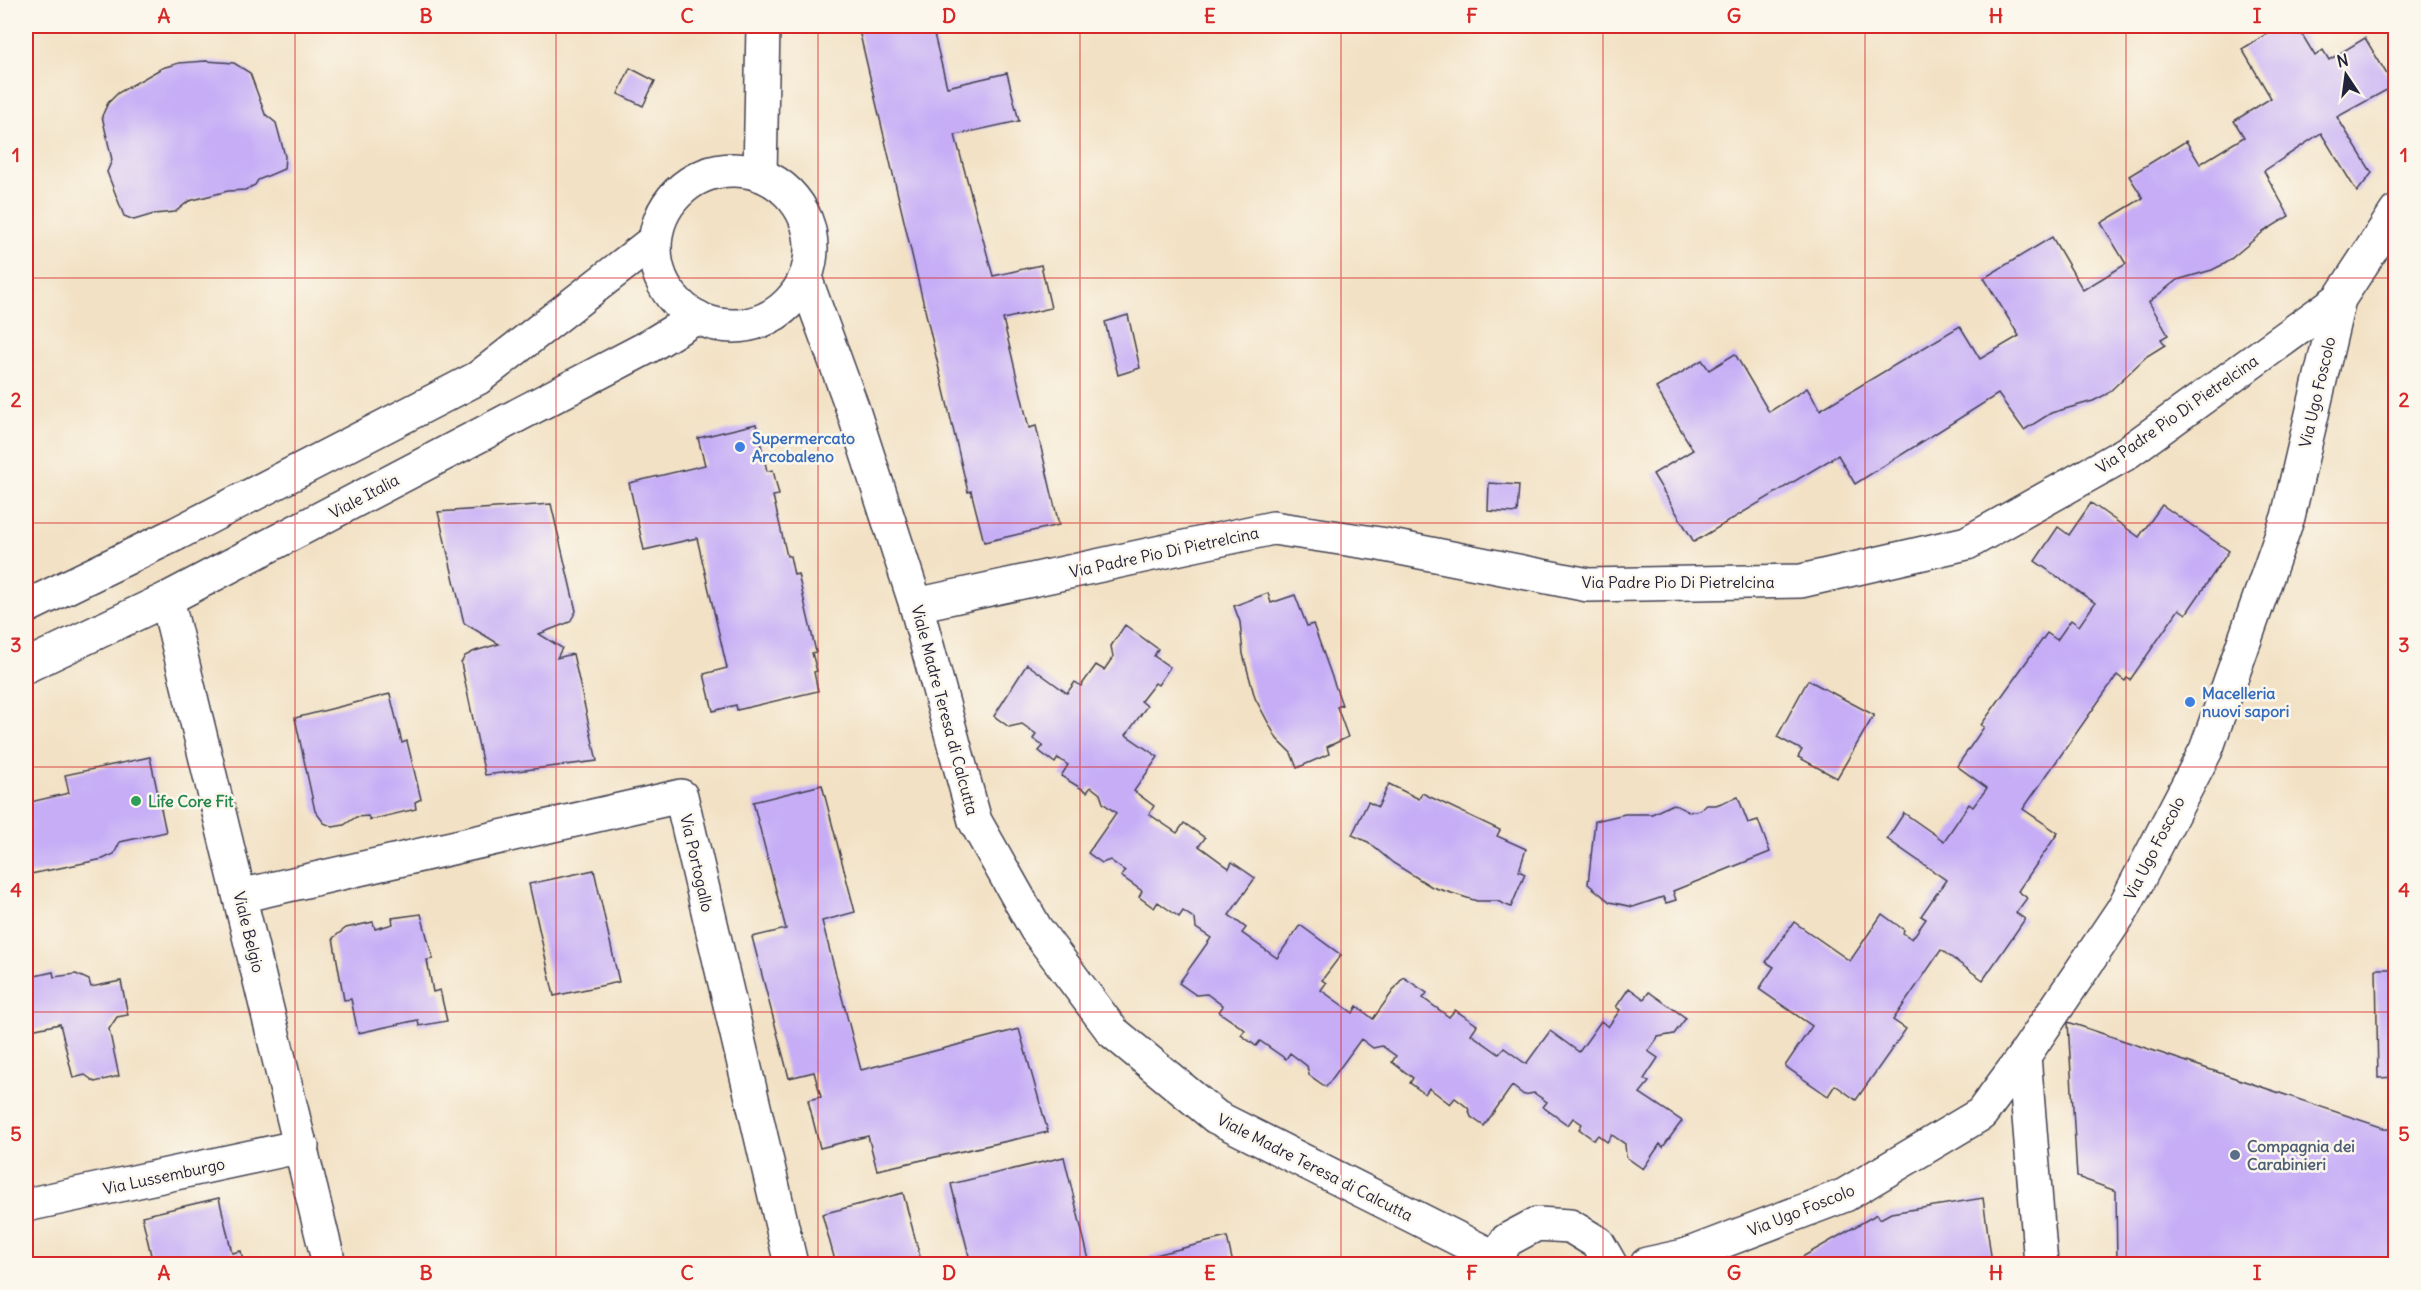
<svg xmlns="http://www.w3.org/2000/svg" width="2421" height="1290" viewBox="0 0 2421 1290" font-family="Delius,sans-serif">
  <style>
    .building { fill: #c6adf6 }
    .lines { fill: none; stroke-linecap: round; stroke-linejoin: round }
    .minor-casing { stroke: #413f50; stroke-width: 36 }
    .tertiary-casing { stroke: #413f50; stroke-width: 36 }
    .minor { stroke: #fff; stroke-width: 33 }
    .tertiary { stroke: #fff; stroke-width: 33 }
    .grid { fill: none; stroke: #d62828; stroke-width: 1.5; stroke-opacity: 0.55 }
    .shop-dot { fill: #3f7fe0; stroke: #fbf7ec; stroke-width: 2 }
    .leisure-dot { fill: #2e9e5b; stroke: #fbf7ec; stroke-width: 2 }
    .service-dot { fill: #5c6f8a; stroke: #fbf7ec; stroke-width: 2 }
    .labels { text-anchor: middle; stroke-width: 5; stroke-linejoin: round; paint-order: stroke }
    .street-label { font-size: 16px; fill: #22223b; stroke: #fbf7ec }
    .shop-label { font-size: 16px; font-weight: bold; fill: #366cbe; stroke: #fbf7ec; text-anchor: start }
    .leisure-label { font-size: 16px; font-weight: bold; fill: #27864d; stroke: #fbf7ec; text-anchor: start }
    .service-label { font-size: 16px; font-weight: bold; fill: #4e5e75; stroke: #fbf7ec; text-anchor: start }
    .neatline { fill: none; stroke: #d62828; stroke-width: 2 }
    .grid-label { font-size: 20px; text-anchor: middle; font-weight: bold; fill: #d62828 }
  </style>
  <rect width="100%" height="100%" fill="#fbf7ec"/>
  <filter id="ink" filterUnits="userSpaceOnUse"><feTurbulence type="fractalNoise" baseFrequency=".0167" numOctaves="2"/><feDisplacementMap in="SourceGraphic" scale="12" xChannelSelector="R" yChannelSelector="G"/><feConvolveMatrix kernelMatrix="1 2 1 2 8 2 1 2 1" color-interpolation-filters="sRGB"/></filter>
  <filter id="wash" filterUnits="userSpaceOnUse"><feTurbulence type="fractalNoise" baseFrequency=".008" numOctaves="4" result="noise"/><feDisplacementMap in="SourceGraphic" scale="24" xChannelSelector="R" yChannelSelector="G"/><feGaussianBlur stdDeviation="1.35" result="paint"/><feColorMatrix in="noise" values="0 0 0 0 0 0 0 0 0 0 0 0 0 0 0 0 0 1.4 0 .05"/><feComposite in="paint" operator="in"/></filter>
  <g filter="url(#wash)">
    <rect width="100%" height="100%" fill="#f2e1c4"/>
    <g id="blocks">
      <g class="building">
        <polygon points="858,26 932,26 947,87 1007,73 1019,121 955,135 993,276 1041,265 1051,308 1003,319 1029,428 1036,426 1059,525 984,542 971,491 968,492"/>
        <polygon points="2267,26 2297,26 2315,56 2323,50 2329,60 2365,38 2394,86 2337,117 2372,173 2357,192 2321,133 2264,171 2289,216 2263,232 2226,263 2212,270 2177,280 2149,302 2168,335 2161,339 2165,345 2147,356 2107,394 2093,401 2051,413 2024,430 1998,394 1855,484 1838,455 1694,542 1653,474 1693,450 1656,388 1702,360 1709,370 1735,354 1769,412 1807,388 1820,410 1960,326 1980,359 2019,336 1984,278 2052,237 2083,290 2126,264 2101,223 2143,198 2129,176 2186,141 2200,164 2244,137 2234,121 2271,98 2242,49 2270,32"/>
        <polygon points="206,61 234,63 250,73 265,114 276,123 285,156 284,169 258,180 255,185 245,190 228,191 189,201 175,212 154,214 134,220 124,216 107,172 112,160 102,116 108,103 118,93 162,68 179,63"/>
        <polygon points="630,68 655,81 643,106 618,94"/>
        <polygon points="1128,315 1140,368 1118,375 1105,322"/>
        <polygon points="756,424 767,471 773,470 779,495 773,496 787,556 790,556 794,575 798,574 816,652 812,653 817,671 814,672 818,691 737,710 736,705 713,711 704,674 727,668 697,538 644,550 629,483 705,465 698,438"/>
        <polygon points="1489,483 1519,485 1517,513 1488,511"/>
        <polygon points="2091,503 2139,537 2162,505 2229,551 2186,614 2179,609 2130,680 2127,678 2125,681 2117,675 2023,809 2058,833 2018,891 2027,898 2016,913 2025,919 1983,980 1941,950 1893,1020 1906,1029 1856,1100 1835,1085 1828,1096 1785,1066 1812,1026 1759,989 1774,967 1766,962 1794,922 1850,961 1882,914 1904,930 1903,933 1912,939 1926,919 1921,916 1946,880 1887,839 1904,813 1944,841 1969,804 1973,807 1987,788 1957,766 1984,727 1981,725 2047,633 2057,640 2071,620 2079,626 2095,603 2035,561 2058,527 2069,535"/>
        <polygon points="551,504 576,611 570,622 539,634 562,648 557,658 573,654 597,761 485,775 461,663 465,656 475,651 499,644 464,623 438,512"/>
        <polygon points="1268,593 1271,603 1295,595 1307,626 1313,624 1342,705 1337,707 1348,737 1327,747 1329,754 1297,768 1291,753 1277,739 1255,698 1243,654 1240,622 1234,606"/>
        <polygon points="1125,625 1158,649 1154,656 1170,667 1158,685 1155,683 1141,701 1147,706 1126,735 1158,757 1134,791 1154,806 1149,814 1177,833 1184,823 1205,838 1199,846 1229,868 1232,862 1255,878 1229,915 1246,928 1242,933 1277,958 1300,925 1341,955 1322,980 1326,983 1321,990 1353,1013 1357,1006 1373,1019 1403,977 1427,993 1423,998 1449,1017 1455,1010 1477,1025 1471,1034 1499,1054 1504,1048 1526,1064 1550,1031 1579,1052 1601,1021 1608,1027 1620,1010 1616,1007 1629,988 1644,999 1649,992 1686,1018 1674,1034 1658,1037 1648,1051 1658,1058 1644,1079 1649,1082 1640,1093 1682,1121 1663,1147 1660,1144 1643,1169 1626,1157 1625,1144 1612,1135 1607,1142 1598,1135 1594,1140 1579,1129 1582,1124 1573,1118 1568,1125 1543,1107 1547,1102 1534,1093 1524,1095 1512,1086 1484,1126 1471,1117 1468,1108 1455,1098 1450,1104 1429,1088 1425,1094 1410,1083 1413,1078 1392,1062 1396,1056 1382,1046 1373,1048 1361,1039 1326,1087 1309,1075 1307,1066 1290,1053 1286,1059 1260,1041 1256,1046 1241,1035 1245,1030 1219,1012 1223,1006 1207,994 1196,995 1179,983 1211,938 1196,928 1195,919 1183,911 1179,917 1158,902 1154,908 1139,897 1142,891 1121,876 1125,871 1110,860 1102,863 1088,853 1116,813 1103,803 1100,794 1091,787 1087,792 1061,776 1068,765 1058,758 1055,763 1039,751 1043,746 1033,739 1036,734 1022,724 1009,727 994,716 1027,664 1067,693 1075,682 1081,686 1096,665 1104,670 1113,657 1111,646"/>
        <polygon points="1808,680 1874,715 1837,778 1798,757 1802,750 1777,737"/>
        <polygon points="390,694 402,743 407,741 421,799 415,802 416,809 370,820 368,816 356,817 344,825 333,827 324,823 315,811 295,718"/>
        <polygon points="150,757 166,832 120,842 114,854 103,859 26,875 26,803 69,793 65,775"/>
        <polygon points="1389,784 1419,799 1422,793 1500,830 1497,836 1526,849 1519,871 1525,874 1511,907 1497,901 1477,901 1432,887 1393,863 1368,842 1352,835 1368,802 1378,807"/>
        <polygon points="822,785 855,912 822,921 861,1070 1019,1029 1048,1132 877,1170 868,1136 820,1148 808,1100 821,1097 814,1072 789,1078 752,937 786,929 753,802"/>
        <polygon points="1738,797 1748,823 1758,820 1770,852 1673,891 1676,900 1666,903 1663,897 1633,907 1610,902 1588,884 1595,821 1625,814 1652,814 1673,804 1689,812 1699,810 1707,805 1716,805"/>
        <polygon points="594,870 619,982 554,996 529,884"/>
        <polygon points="421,914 433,959 427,960 433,992 440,990 447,1021 419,1026 418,1020 358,1033 351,999 344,1000 333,938 346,928 373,922 375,929 393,924 392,918"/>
        <polygon points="2376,969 2396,969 2396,1077 2378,1078"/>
        <polygon points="53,972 54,977 76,974 89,980 91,987 121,981 128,1015 117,1017 109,1029 119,1076 95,1082 85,1075 73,1078 60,1024 26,1031 26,978"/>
        <polygon points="2068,1022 2396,1132 2396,1264 2117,1264 2116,1191 2077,1177"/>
        <polygon points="1064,1157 1090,1264 971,1264 951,1184"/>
        <polygon points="903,1193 922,1264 836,1264 822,1214"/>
        <polygon points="219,1198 232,1253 241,1251 244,1264 153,1264 142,1216"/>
        <polygon points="1983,1198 1992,1263 1790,1264 1877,1214 1880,1219 1891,1213"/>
        <polygon points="1227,1237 1233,1264 1120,1264"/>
      </g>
    </g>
  </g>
  <g filter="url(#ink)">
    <use href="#blocks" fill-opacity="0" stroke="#413f50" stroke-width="1.5"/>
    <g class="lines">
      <g class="minor-casing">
        <g id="minor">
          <circle cx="733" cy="248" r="78"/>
          <polyline points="760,174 763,26"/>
          <polyline points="805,278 852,407 916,605 975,821 1036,929 1113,1032 1216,1117 1496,1258"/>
          <polyline points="167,599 329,1264"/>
          <polyline points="916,605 1273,528 1380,544 1588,585 1801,581 1967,543 2125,454 2339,299"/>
          <polyline points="240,896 681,796 791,1264"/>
          <polyline points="2024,1056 2041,1264"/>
          <polyline points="26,1205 302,1146"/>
          <polyline points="1492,1264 1507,1240 1537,1224 1570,1226 1598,1243 1610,1264"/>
          <polyline points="1647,1264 1684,1256 1845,1195 1981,1114 2024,1056 2123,909 2206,750 2288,517 2339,299 2396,212"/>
        </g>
      </g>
      <g class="tertiary-casing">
        <g id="tertiary">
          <polyline points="26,607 178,533 478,378 655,240"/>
          <polyline points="26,666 167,599 646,348 697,317"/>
        </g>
      </g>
      <use href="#minor" class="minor"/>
      <use href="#tertiary" class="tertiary"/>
    </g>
  </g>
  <path class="grid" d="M295,26V1264M556,26V1264M818,26V1264M1080,26V1264M1341,26V1264M1603,26V1264M1865,26V1264M2126,26V1264M26,278H2396M26,523H2396M26,767H2396M26,1012H2396"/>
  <g class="shop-dot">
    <circle cx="740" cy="447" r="6"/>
    <circle cx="2190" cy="702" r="6"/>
  </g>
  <circle class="leisure-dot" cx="136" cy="801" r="6"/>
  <circle class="service-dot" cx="2235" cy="1155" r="6"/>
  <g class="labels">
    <g class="street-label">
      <text transform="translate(2317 392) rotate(-77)" y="6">Via Ugo Foscolo</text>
      <text transform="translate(2177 414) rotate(-35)" y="6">Via Padre Pio Di Pietrelcina</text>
      <text transform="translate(364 496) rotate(-28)" y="6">Viale Italia</text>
      <text transform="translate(1164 552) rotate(-12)" y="6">Via Padre Pio Di Pietrelcina</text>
      <text x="1678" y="588">Via Padre Pio Di Pietrelcina</text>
      <text transform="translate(945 710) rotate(75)" y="6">Viale Madre Teresa di Calcutta</text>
      <text transform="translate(2154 848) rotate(-63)" y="6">Via Ugo Foscolo</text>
      <text transform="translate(697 863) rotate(77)" y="6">Via Portogallo</text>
      <text transform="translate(249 932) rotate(76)" y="6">Viale Belgio</text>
      <text transform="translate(1315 1167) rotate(27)" y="6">Viale Madre Teresa di Calcutta</text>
      <text transform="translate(164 1176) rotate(-12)" y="6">Via Lussemburgo</text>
      <text transform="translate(1801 1210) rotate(-22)" y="6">Via Ugo Foscolo</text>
    </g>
    <g class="shop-label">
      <text x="752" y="444">Supermercato<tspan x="752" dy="18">Arcobaleno</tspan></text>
      <text x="2202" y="699">Macelleria<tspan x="2202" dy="18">nuovi sapori</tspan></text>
    </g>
    <g class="leisure-label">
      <text x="148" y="807">Life Core Fit</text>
    </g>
    <g class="service-label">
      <text x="2247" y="1152">Compagnia dei<tspan x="2247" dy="18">Carabinieri</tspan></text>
    </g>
  </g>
  <rect width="2421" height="1290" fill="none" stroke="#fbf7ec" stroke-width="66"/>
  <g transform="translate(2346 75) rotate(347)" stroke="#fbf7ec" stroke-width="4.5" paint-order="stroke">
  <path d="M0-4.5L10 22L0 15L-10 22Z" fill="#22223b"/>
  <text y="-9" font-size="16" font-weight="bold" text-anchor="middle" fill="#22223b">N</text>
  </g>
  <rect x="33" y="33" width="2355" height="1224" class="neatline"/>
  <g class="grid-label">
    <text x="164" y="23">A</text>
    <text x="426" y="23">B</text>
    <text x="687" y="23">C</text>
    <text x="949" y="23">D</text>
    <text x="1210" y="23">E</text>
    <text x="1472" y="23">F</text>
    <text x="1734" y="23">G</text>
    <text x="1996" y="23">H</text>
    <text x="2257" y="23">I</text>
    <text x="16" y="162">1</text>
    <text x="2404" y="162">1</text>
    <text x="16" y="407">2</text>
    <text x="2404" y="407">2</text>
    <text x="16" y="652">3</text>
    <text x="2404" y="652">3</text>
    <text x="16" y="897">4</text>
    <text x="2404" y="897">4</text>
    <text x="16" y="1141">5</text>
    <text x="2404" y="1141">5</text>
    <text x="164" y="1280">A</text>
    <text x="426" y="1280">B</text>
    <text x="687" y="1280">C</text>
    <text x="949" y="1280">D</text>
    <text x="1210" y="1280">E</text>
    <text x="1472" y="1280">F</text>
    <text x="1734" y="1280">G</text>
    <text x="1996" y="1280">H</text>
    <text x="2257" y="1280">I</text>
  </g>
</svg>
